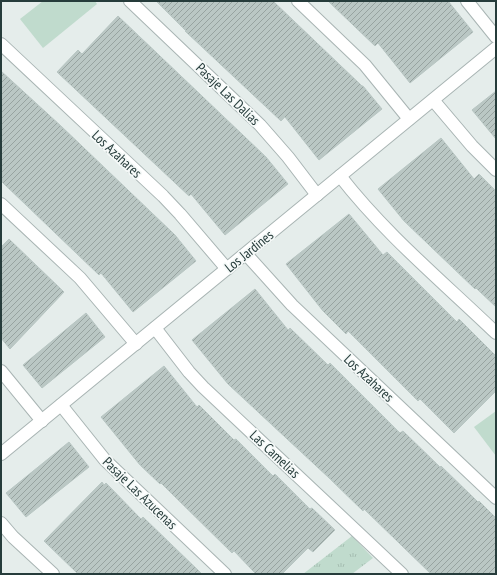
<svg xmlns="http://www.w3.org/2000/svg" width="497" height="575" viewBox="0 0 497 575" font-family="'PT Sans Narrow',sans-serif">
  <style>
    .grass { fill: url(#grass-tufts) }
    .garden { fill: #c0dbcd }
    .building { fill: url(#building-hatch); stroke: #b8c6c3 }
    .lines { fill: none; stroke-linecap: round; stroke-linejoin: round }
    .street-casing { stroke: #a8b4b3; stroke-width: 14 }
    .street { stroke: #fff; stroke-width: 12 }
    .labels { text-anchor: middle; stroke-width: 3.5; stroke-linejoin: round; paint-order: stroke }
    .street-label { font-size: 14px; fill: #263c3b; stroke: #f5f9f8 }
  </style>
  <defs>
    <pattern id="grass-tufts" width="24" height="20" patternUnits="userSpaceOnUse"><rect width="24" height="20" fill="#c0dbcd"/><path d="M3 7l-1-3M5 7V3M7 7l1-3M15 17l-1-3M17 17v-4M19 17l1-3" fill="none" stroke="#a5bdb1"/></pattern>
    <pattern id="building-hatch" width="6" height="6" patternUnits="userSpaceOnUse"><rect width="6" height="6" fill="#bac7c4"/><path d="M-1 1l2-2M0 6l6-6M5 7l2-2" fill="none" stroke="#97a3a0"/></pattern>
  </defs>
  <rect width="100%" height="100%" fill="#e5edeb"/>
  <polygon class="grass" points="352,536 373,558 352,574 303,574"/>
  <g class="garden">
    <polygon points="43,1 95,1 97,4 43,48 20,19"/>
    <polygon points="496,411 496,456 474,427"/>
  </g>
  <g class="building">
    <polygon points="156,1 273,1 362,86 363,86 382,109 319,160 285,117 281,121 185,31 186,31"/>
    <polygon points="328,1 448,1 473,32 410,83 378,43 375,46"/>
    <polygon points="118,16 266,157 288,184 225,235 191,194 189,196 57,72 78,50 82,54"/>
    <polygon points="1,71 61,126 175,235 196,261 133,312 101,273 99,275 1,181"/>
    <polygon points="496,91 496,139 472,110"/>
    <polygon points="441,138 474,179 479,174 496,191 496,307 476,288 475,289 404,221 378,189"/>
    <polygon points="349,214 383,255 387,252 457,322 459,319 496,356 496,391 454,433 420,399 418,401 348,331 346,334 323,311 286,264"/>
    <polygon points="9,239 64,292 10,349 1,338 1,247"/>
    <polygon points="255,289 288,330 290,328 328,365 330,363 400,433 403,431 440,467 441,466 478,502 479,501 496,518 496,574 431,574 364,509 363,511 328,477 228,384 192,340"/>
    <polygon points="86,313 105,337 42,388 23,365"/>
    <polygon points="164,366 197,407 199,405 234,440 236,439 273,476 275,474 310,509 312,508 335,530 313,552 308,548 282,574 256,574 234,551 232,553 161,483 160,484 140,465 101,417"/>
    <polygon points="69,442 89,467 26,517 6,493"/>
    <polygon points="102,482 104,485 106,483 141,519 143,517 202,574 78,574 44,541"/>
  </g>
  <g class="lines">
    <g class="street-casing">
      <g id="street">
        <polyline points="130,1 260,125 288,157 317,195"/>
        <polyline points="298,1 365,65 409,119"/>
        <polyline points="467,1 496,37"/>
        <polyline points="1,44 163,196 180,214 227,269"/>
        <polyline points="433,100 472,146 496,170"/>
        <path d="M340,176C385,234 443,282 496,333"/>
        <polyline points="1,204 80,278 136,344"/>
        <polyline points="246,254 292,305 496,498"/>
        <polyline points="155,328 189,372 203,387 402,574"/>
        <polyline points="1,371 42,421"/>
        <polyline points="61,405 105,460 225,574"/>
        <polyline points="1,454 496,48"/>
        <polyline points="1,523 13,537 53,574"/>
      </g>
    </g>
    <use href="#street" class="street"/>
  </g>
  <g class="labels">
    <g class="street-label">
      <text transform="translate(228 94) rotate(44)" y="5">Pasaje Las Dalias</text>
      <text transform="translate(117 154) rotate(43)" y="5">Los Azahares</text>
      <text transform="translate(249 251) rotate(-39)" y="5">Los Jardines</text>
      <text transform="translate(369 378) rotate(43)" y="5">Los Azahares</text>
      <text transform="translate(275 454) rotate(43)" y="5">Las Camelias</text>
      <text transform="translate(140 493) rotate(44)" y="5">Pasaje Las Azucenas</text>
    </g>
  </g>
  <rect width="497" height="575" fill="none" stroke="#263c3b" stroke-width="4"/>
</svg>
